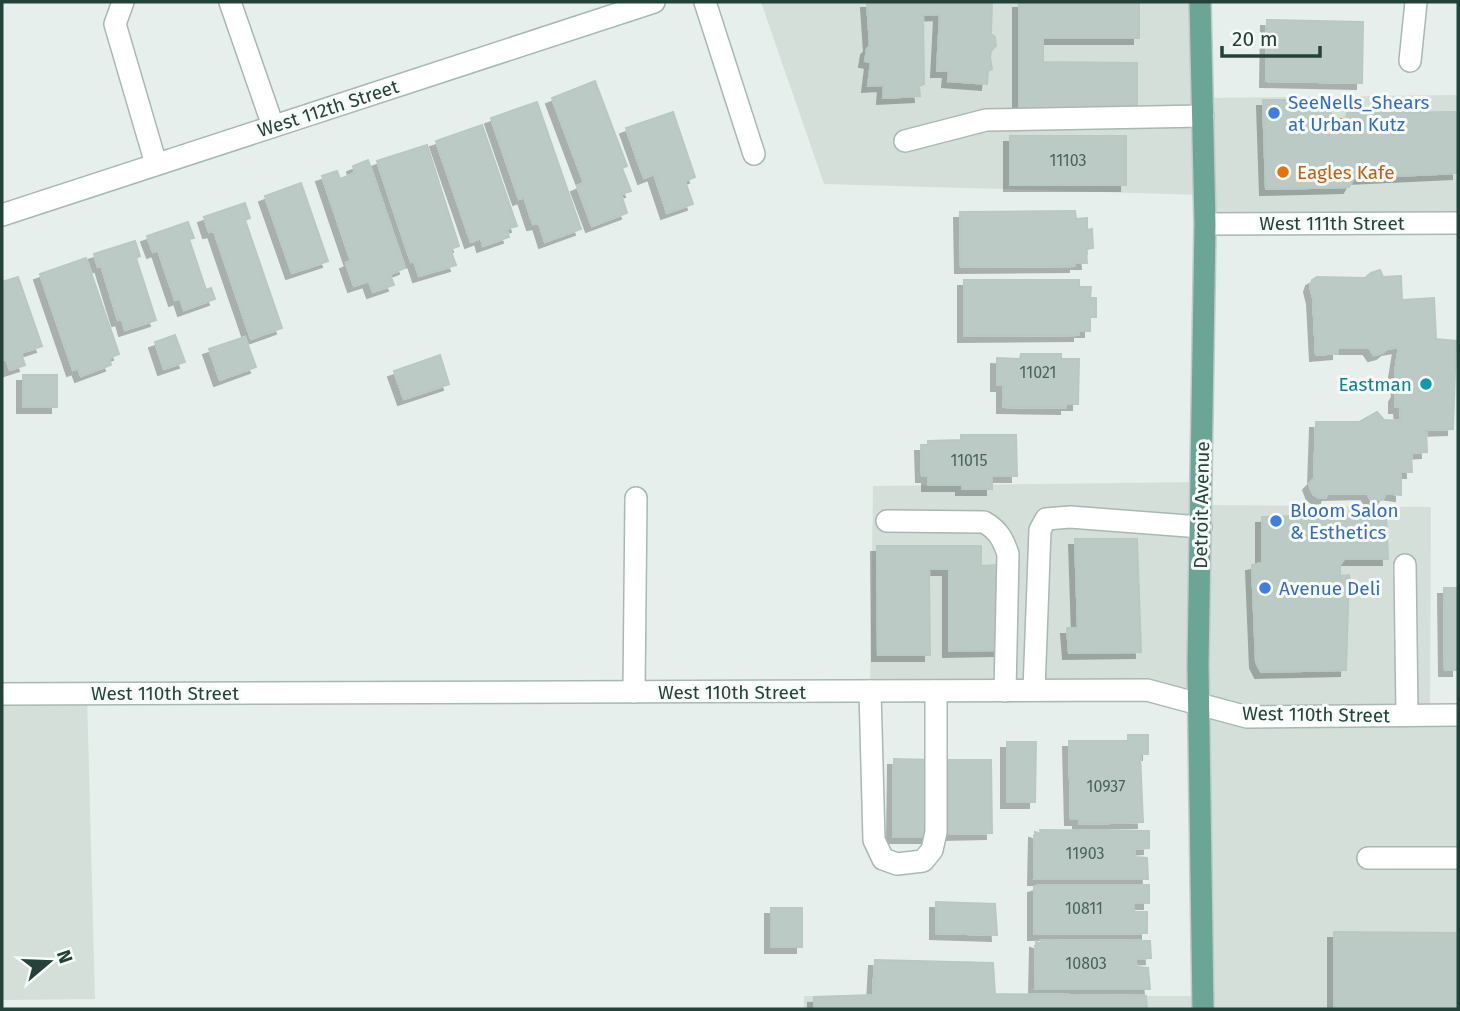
<svg xmlns="http://www.w3.org/2000/svg" width="1460" height="1011" viewBox="0 0 1460 1011" font-family="'Fira Sans',sans-serif">
  <style>
    .built { fill: #d4dfda }
    .building { fill: #bbcac4; stroke: #b8c9c2; stroke-width: 2; filter: url(#shadow) }
    .lines { fill: none; stroke-linecap: round; stroke-linejoin: round }
    .minor-casing { stroke: #a8b8b2; stroke-width: 24 }
    .major-casing { stroke: #c2cac8; stroke-width: 24 }
    .minor { stroke: #fff; stroke-width: 21 }
    .major { stroke: #6aa596; stroke-width: 21 }
    .shop-dot { fill: #3f7fe0; stroke: #f7fbf9; stroke-width: 2.5 }
    .food-dot { fill: #e8710a; stroke: #f7fbf9; stroke-width: 2.5 }
    .culture-dot { fill: #0f9aa8; stroke: #f7fbf9; stroke-width: 2.5 }
    .labels { text-anchor: middle; stroke-width: 6; stroke-linejoin: round; paint-order: stroke }
    .number-label { font-size: 16px; fill: #4a645c }
    .shop-label { font-size: 19px; fill: #366cbe; stroke: #f7fbf9; text-anchor: start }
    .street-label { font-size: 19px; fill: #24423a; stroke: #f7fbf9 }
    .food-label { font-size: 19px; fill: #c56008; stroke: #f7fbf9; text-anchor: start }
    .culture-label { font-size: 19px; fill: #0d838f; stroke: #f7fbf9; text-anchor: end }
  </style>
  <defs>
    <filter id="shadow"><feDropShadow dx="-6" dy="6" stdDeviation="0" flood-color="#0004"/></filter>
  </defs>
  <rect width="100%" height="100%" fill="#e6efeb"/>
  <g class="built">
    <polygon points="761,2 1200,2 1202,98 1458,95 1458,223 1205,224 1204,195 824,184"/>
    <polygon points="1201,482 1202,505 1431,507 1430,714 1458,715 1458,1009 804,1009 804,996 1203,996 1199,705 1034,690 870,691 873,486"/>
    <polygon points="87,693 95,999 2,1000 2,694"/>
  </g>
  <g class="building">
    <polygon points="867,2 992,2 991,34 995,37 996,46 991,51 990,57 992,69 988,71 987,84 948,81 949,71 937,71 940,14 923,15 924,84 919,86 920,96 883,98 884,85 868,86 871,62 865,61 867,49 870,46"/>
    <polygon points="1019,2 1139,2 1139,38 1043,38 1043,62 1137,63 1137,110 1019,110"/>
    <polygon points="1267,20 1363,22 1362,83 1266,81"/>
    <polygon points="595,81 627,166 622,168 631,191 621,194 627,213 592,226 577,186 584,183 552,98"/>
    <polygon points="1263,100 1299,100 1299,108 1311,108 1313,101 1331,101 1331,120 1346,120 1347,113 1458,112 1458,173 1354,178 1349,187 1266,189"/>
    <polygon points="537,102 581,229 545,242 539,223 533,224 524,197 519,199 491,118"/>
    <polygon points="673,112 695,177 685,181 693,204 667,213 654,174 644,178 626,128"/>
    <polygon points="482,125 517,226 506,229 509,237 483,246 481,238 471,242 436,141"/>
    <rect x="1010" y="136" width="116" height="49"/>
    <polygon points="427,145 459,246 450,249 456,265 419,276 414,261 411,262 377,161"/>
    <polygon points="368,160 405,268 390,274 394,285 373,292 369,281 354,286 346,263 351,261 322,176 337,171 340,179 355,173 353,166"/>
    <polygon points="301,183 328,261 292,273 265,196"/>
    <polygon points="245,203 250,218 245,220 282,328 251,339 214,231 209,232 204,217"/>
    <polygon points="1075,211 1076,219 1087,218 1087,230 1092,229 1093,248 1086,249 1087,263 1075,263 1075,266 961,267 960,212"/>
    <polygon points="188,222 194,238 189,239 206,290 211,288 215,299 184,310 180,298 175,300 158,250 153,252 147,236"/>
    <polygon points="135,241 140,256 136,258 156,320 125,330 122,319 118,320 101,265 98,267 94,254"/>
    <polygon points="86,258 119,354 109,358 111,365 81,376 78,368 73,370 40,274"/>
    <polygon points="1380,270 1383,277 1401,276 1402,300 1434,298 1436,339 1456,341 1453,429 1426,430 1427,452 1411,453 1412,472 1401,472 1401,495 1386,493 1382,500 1371,500 1367,493 1327,494 1326,497 1319,498 1313,494 1309,484 1314,479 1316,422 1359,422 1377,412 1384,420 1401,421 1400,407 1395,407 1395,396 1398,391 1395,372 1399,347 1387,349 1382,353 1374,355 1369,348 1338,348 1338,353 1316,355 1313,298 1310,286 1312,280 1317,277 1365,278 1371,273"/>
    <polygon points="18,277 42,346 21,353 25,365 10,370 6,359 2,360 2,282"/>
    <polygon points="964,280 1079,280 1079,287 1091,287 1090,298 1096,298 1096,317 1090,317 1090,331 1079,331 1079,335 964,336"/>
    <polygon points="175,335 185,362 164,369 155,342"/>
    <polygon points="245,337 256,367 220,380 209,349"/>
    <polygon points="1021,354 1061,354 1061,359 1079,359 1078,404 1066,404 1066,408 1003,407 1003,385 997,385 997,358 1020,359"/>
    <polygon points="440,355 449,384 404,399 394,371"/>
    <rect x="23" y="375" width="34" height="32"/>
    <polygon points="961,435 1016,435 1017,476 992,476 992,489 962,489 962,485 928,485 928,476 922,476 921,445 928,445 928,441 961,440"/>
    <polygon points="1386,514 1388,559 1344,559 1340,565 1340,576 1349,575 1346,670 1261,672 1256,662 1252,565 1262,563 1262,517"/>
    <polygon points="1075,539 1137,539 1141,652 1069,653 1067,628 1078,628"/>
    <polygon points="877,546 981,546 981,566 998,565 999,650 949,651 949,569 929,569 930,655 878,655"/>
    <polygon points="1444,588 1458,588 1458,670 1445,670"/>
    <polygon points="1128,735 1148,735 1148,754 1140,754 1143,822 1079,824 1079,819 1071,819 1069,741 1128,741"/>
    <polygon points="1007,742 1036,742 1035,802 1007,802"/>
    <polygon points="894,759 933,760 932,837 893,837"/>
    <polygon points="948,760 991,760 992,833 949,834"/>
    <polygon points="1040,830 1149,831 1149,848 1134,849 1135,857 1147,858 1148,879 1034,879 1035,832 1041,834"/>
    <polygon points="1040,885 1149,885 1149,903 1134,903 1134,912 1147,912 1147,933 1034,934 1034,887"/>
    <polygon points="936,902 995,904 997,935 936,933"/>
    <rect x="771" y="908" width="31" height="39"/>
    <polygon points="1334,932 1458,933 1458,1009 1334,1009"/>
    <polygon points="1041,940 1150,941 1151,958 1135,959 1137,967 1148,968 1150,989 1035,989 1036,942 1042,944"/>
    <polygon points="875,960 993,963 995,994 1146,996 1147,1009 814,1009 814,997 873,995"/>
  </g>
  <g class="lines">
    <g class="minor-casing">
      <g id="minor">
        <polyline points="123,2 115,24 156,164"/>
        <polyline points="230,2 273,126"/>
        <polyline points="705,2 754,154"/>
        <polyline points="1410,61 1416,2"/>
        <polyline points="905,141 986,120 1203,116"/>
        <polyline points="2,215 654,2"/>
        <polyline points="1205,224 1458,223"/>
        <path d="M887,521L984,522C998,530 1003,539 1008,554L1005,691"/>
        <polyline points="1405,565 1407,715"/>
        <polyline points="1034,690 1040,530 1046,519 1070,517 1201,527"/>
        <polyline points="870,691 874,840 883,859 897,864 923,861 932,850 936,832 936,691"/>
        <polyline points="634,692 636,498"/>
        <polyline points="2,694 1147,690 1247,717 1458,715"/>
        <polyline points="1368,858 1458,858"/>
      </g>
    </g>
    <g class="major-casing">
      <polyline id="major" points="1200,2 1205,224 1198,665 1203,1009"/>
    </g>
    <use href="#minor" class="minor"/>
    <use href="#major" class="major"/>
  </g>
  <g class="shop-dot">
    <circle cx="1274" cy="113" r="7"/>
    <circle cx="1276" cy="521" r="7"/>
    <circle cx="1265" cy="588" r="7"/>
  </g>
  <circle class="food-dot" cx="1283" cy="172" r="7"/>
  <circle class="culture-dot" cx="1426" cy="384" r="7"/>
  <g class="labels">
    <g class="number-label">
      <text x="1068" y="166">11103</text>
      <text x="1038" y="378">11021</text>
      <text x="969" y="466">11015</text>
      <text x="1106" y="792">10937</text>
      <text x="1085" y="859">11903</text>
      <text x="1084" y="914">10811</text>
      <text x="1086" y="969">10803</text>
    </g>
    <g class="shop-label">
      <text x="1288" y="109">SeeNells_Shears<tspan x="1288" dy="22">at Urban Kutz</tspan></text>
      <text x="1290" y="517">Bloom Salon<tspan x="1290" dy="22">&amp; Esthetics</tspan></text>
      <text x="1279" y="595">Avenue Deli</text>
    </g>
    <g class="street-label">
      <text transform="translate(328 108) rotate(-18)" y="7">West 112th Street</text>
      <text x="1332" y="230">West 111th Street</text>
      <text transform="translate(1201 505) rotate(-89)" y="7">Detroit Avenue</text>
      <text x="732" y="699">West 110th Street</text>
      <text x="165" y="700">West 110th Street</text>
      <text transform="translate(1316 714) rotate(1)" y="7">West 110th Street</text>
    </g>
    <g class="food-label">
      <text x="1297" y="179">Eagles Kafe</text>
    </g>
    <g class="culture-label">
      <text x="1412" y="391">Eastman</text>
    </g>
  </g>
  <rect width="1460" height="1011" fill="none" stroke="#24423a" stroke-width="7"/>
  <g transform="translate(49 962) rotate(71)" stroke="#f7fbf9" stroke-width="5" paint-order="stroke">
  <path d="M0-5L12 26L0 18L-12 26Z" fill="#24423a"/>
  <text y="-10" font-size="19" font-weight="bold" text-anchor="middle" fill="#24423a">N</text>
  </g>
  <path d="M1222 46v10h98v-10" fill="none" stroke="#24423a" stroke-width="3.5"/>
  <text x="1232" y="46" font-size="21" fill="#24423a" stroke="#f7fbf9" stroke-width="5" paint-order="stroke">20 m</text>
</svg>
